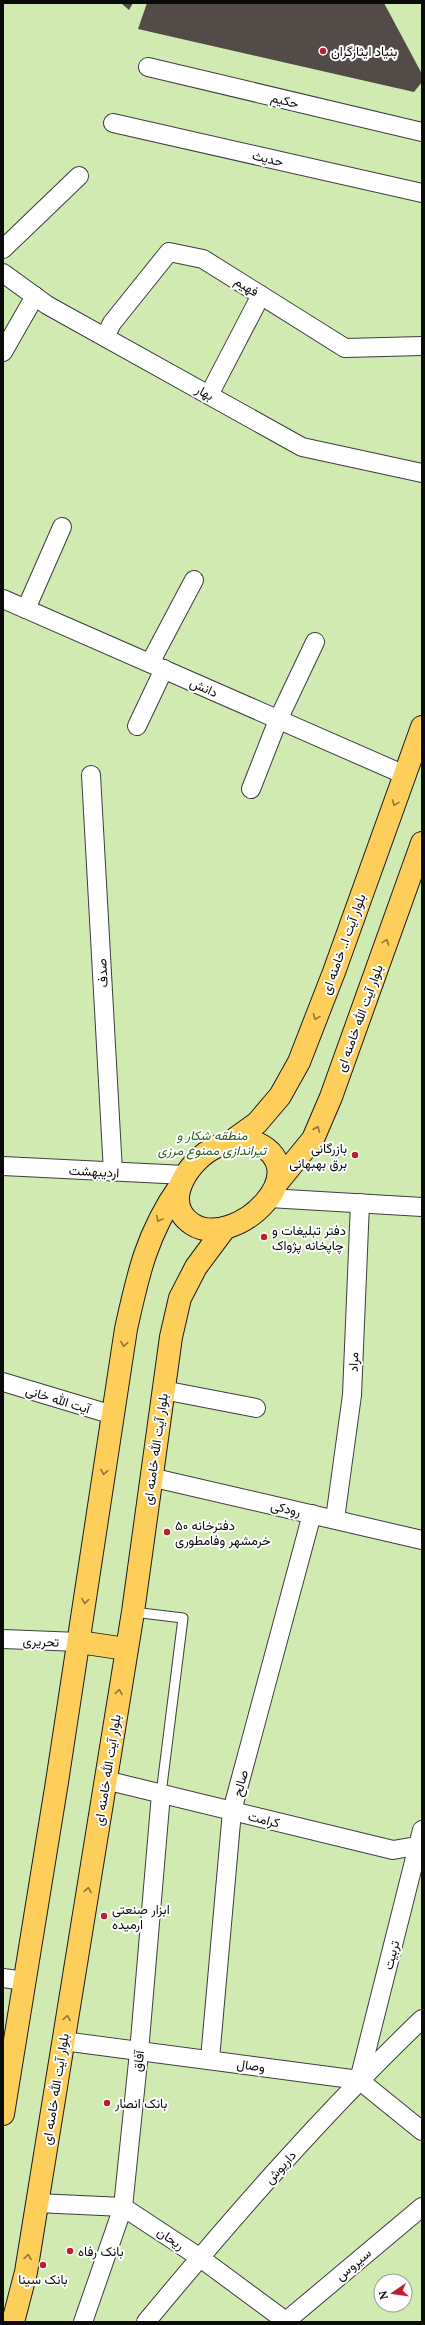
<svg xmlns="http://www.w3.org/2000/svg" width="425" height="2325" viewBox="0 0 425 2325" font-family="Lora,Vazirmatn,serif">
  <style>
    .green { fill: #d1eab1; fill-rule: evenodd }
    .building { fill: #534b47 }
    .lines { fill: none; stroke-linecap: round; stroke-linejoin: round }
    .service-casing { stroke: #3e3e3e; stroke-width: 11 }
    .minor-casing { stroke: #3e3e3e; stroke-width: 20 }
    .primary-casing { stroke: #1c1c1c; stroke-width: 24 }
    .service { stroke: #fff; stroke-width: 9 }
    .minor { stroke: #fff; stroke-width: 18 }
    .primary { stroke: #fdce5a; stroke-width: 22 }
    .oneway { stroke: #907636 }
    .poi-dot { fill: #be1f2e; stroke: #fff; stroke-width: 1.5 }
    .labels { text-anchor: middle; stroke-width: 4; stroke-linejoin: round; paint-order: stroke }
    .poi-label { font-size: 13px; fill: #0b0b0b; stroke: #fff; text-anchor: start }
    .street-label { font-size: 13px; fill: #0b0b0b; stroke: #fff }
    .park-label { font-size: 13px; font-style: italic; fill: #2c631a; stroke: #fff }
  </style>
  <rect width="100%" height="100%" fill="#fffae8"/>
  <path class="green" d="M3,3H422V2322H3ZM381,2281H405V2305H381Z"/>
  <g class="building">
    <polygon points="121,3 133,3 129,10"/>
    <polygon points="147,3 384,3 422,74 422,82 414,92 138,29"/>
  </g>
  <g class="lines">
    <g class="service-casing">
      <polyline id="service" points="133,1612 183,1618 161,1794"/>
    </g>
    <g class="minor-casing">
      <g id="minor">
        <polyline points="148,67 422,132"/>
        <polyline points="113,123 422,193"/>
        <polyline points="3,249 79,176"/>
        <polyline points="3,273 47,305 302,447 422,473"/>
        <polyline points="105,337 112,323 169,252 203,259 345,348 422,346"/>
        <polyline points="3,352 35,296"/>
        <polyline points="209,395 261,295"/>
        <polyline points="3,599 405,775"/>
        <polyline points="26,609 62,527"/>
        <polyline points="150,663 194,580"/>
        <polyline points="137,726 164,669"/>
        <polyline points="91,775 113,1172"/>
        <polyline points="251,789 278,720 315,642"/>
        <polyline points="3,1166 185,1175"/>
        <polyline points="269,1198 422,1207"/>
        <polyline points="3,1382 113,1415"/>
        <polyline points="163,1390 256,1408"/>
        <polyline points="150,1477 422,1540"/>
        <polyline points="335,1519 352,1395 360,1203"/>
        <polyline points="3,1639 79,1642"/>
        <polyline points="105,1780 393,1850 422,1845"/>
        <polyline points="3,1978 25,1981"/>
        <polyline points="63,2041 359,2080 422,2131"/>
        <polyline points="210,2059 232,1811 312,1514"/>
        <polyline points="359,2080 422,1830"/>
        <polyline points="37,2203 123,2207 199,2257 287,2322"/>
        <polyline points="83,2322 123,2207 139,2052 161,1794"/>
        <path d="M146,2322C233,2217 323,2114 422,2019"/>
        <polyline points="285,2322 422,2207"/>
      </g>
    </g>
    <g class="primary-casing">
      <g id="primary">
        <path d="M249,1140C325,1166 235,1252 192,1224C159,1202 191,1158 216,1147C227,1142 237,1141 249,1140Z"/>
        <polyline points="232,1141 257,1123 280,1096 299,1062 334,972 422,727"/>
        <polyline points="277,1183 313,1139 331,1097 422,843"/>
        <polyline points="79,1642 126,1649"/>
        <path d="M3,2114L57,1782L126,1329C138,1274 147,1233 180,1186"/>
        <polyline points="13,2322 26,2272 133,1612 171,1337 180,1298 196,1267 225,1228"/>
      </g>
    </g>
    <use href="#service" class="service"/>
    <use href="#minor" class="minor"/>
    <use href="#primary" class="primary"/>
  </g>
  <defs><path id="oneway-chevron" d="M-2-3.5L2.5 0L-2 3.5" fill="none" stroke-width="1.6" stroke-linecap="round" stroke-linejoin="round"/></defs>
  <g class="oneway">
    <use href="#oneway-chevron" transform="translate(395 803) rotate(110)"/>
    <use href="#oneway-chevron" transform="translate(386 942) rotate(-70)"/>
    <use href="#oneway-chevron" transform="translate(316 1017) rotate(111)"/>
    <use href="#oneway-chevron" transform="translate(317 1129) rotate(-67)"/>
    <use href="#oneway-chevron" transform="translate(159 1219) rotate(118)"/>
    <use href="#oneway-chevron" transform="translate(124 1344) rotate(99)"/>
    <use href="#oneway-chevron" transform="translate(104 1472) rotate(99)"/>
    <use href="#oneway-chevron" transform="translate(85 1601) rotate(99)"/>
    <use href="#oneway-chevron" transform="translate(119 1692) rotate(-81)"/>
    <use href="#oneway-chevron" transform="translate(88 1890) rotate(-81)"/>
    <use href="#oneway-chevron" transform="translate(67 2018) rotate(-81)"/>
    <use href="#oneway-chevron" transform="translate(28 2257) rotate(-81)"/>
  </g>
  <g class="poi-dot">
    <circle cx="323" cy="51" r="4"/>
    <circle cx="355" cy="1155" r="4"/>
    <circle cx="264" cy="1237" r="4"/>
    <circle cx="167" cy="1532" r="4"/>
    <circle cx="104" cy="1916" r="4"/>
    <circle cx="107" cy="2103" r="4"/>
    <circle cx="70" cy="2251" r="4"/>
    <circle cx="43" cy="2265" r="4"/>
  </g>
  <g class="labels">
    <g class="poi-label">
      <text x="331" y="56">بنیاد ایثارگران</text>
      <text x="347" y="1153" text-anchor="end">بازرگانی<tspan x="347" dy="15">برق بهبهانی</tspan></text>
      <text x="272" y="1235">دفتر تبلیغات و<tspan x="272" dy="15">چاپخانه پژواک</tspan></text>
      <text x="175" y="1530">دفترخانه ۵۰<tspan x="175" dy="15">خرمشهر وفامطوری</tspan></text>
      <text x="112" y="1914">ابزار صنعتی<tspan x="112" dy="15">ارمیده</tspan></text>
      <text x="115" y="2108">بانک انصار</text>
      <text x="78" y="2256">بانک رفاه</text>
      <text x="43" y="2284" text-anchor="middle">بانک سینا</text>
    </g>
    <g class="street-label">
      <text transform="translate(285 100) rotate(14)" y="5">حکیم</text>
      <text transform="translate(268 158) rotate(13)" y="5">حدیث</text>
      <text transform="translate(247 286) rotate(32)" y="5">فهیم</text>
      <text transform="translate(205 392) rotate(29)" y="5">بهار</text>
      <text transform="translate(204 687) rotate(24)" y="5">دانش</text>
      <text transform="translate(343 944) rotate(-70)" y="5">بلوار آیت ا.. خامنه ای</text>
      <text transform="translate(102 973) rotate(-93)" y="5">صدف</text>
      <text transform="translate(359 1018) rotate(-70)" y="5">بلوار آیت الله خامنه ای</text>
      <text transform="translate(94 1171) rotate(3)" y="5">اردیبهشت</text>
      <text transform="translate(353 1362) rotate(-88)" y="5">مراد</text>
      <text transform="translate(58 1399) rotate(17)" y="5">آیت الله خانی</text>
      <text transform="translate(155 1449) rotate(-82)" y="5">بلوار آیت الله خامنه ای</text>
      <text transform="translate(286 1508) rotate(13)" y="5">رودکی</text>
      <text transform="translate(41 1641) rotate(2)" y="5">تحریری</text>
      <text transform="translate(107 1770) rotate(-81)" y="5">بلوار آیت الله خامنه ای</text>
      <text transform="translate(240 1783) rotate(-75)" y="5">صالح</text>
      <text transform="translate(264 1819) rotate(14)" y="5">کرامت</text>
      <text transform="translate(391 1955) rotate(-76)" y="5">تربیت</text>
      <text transform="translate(138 2061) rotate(-84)" y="5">آفاق</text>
      <text transform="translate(251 2065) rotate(8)" y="5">وصال</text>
      <text transform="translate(55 2089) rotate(-81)" y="5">بلوار آیت الله خامنه ای</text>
      <text transform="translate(280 2167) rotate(-48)" y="5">داریوش</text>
      <text transform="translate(171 2238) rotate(34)" y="5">ریحان</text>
      <text transform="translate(353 2264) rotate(-40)" y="5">سیروس</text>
    </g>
    <g class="park-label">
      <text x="212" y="1140">منطقه شکار و<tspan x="212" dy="15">تیراندازی ممنوع مرزی</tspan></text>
    </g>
  </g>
  <rect width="425" height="2325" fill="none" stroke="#0b0b0b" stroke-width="8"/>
  <g transform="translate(393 2293) rotate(257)"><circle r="19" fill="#ffffff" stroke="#9d9d9d"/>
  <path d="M0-3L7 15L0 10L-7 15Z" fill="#be1f2e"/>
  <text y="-6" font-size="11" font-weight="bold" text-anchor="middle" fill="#0b0b0b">N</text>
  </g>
</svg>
